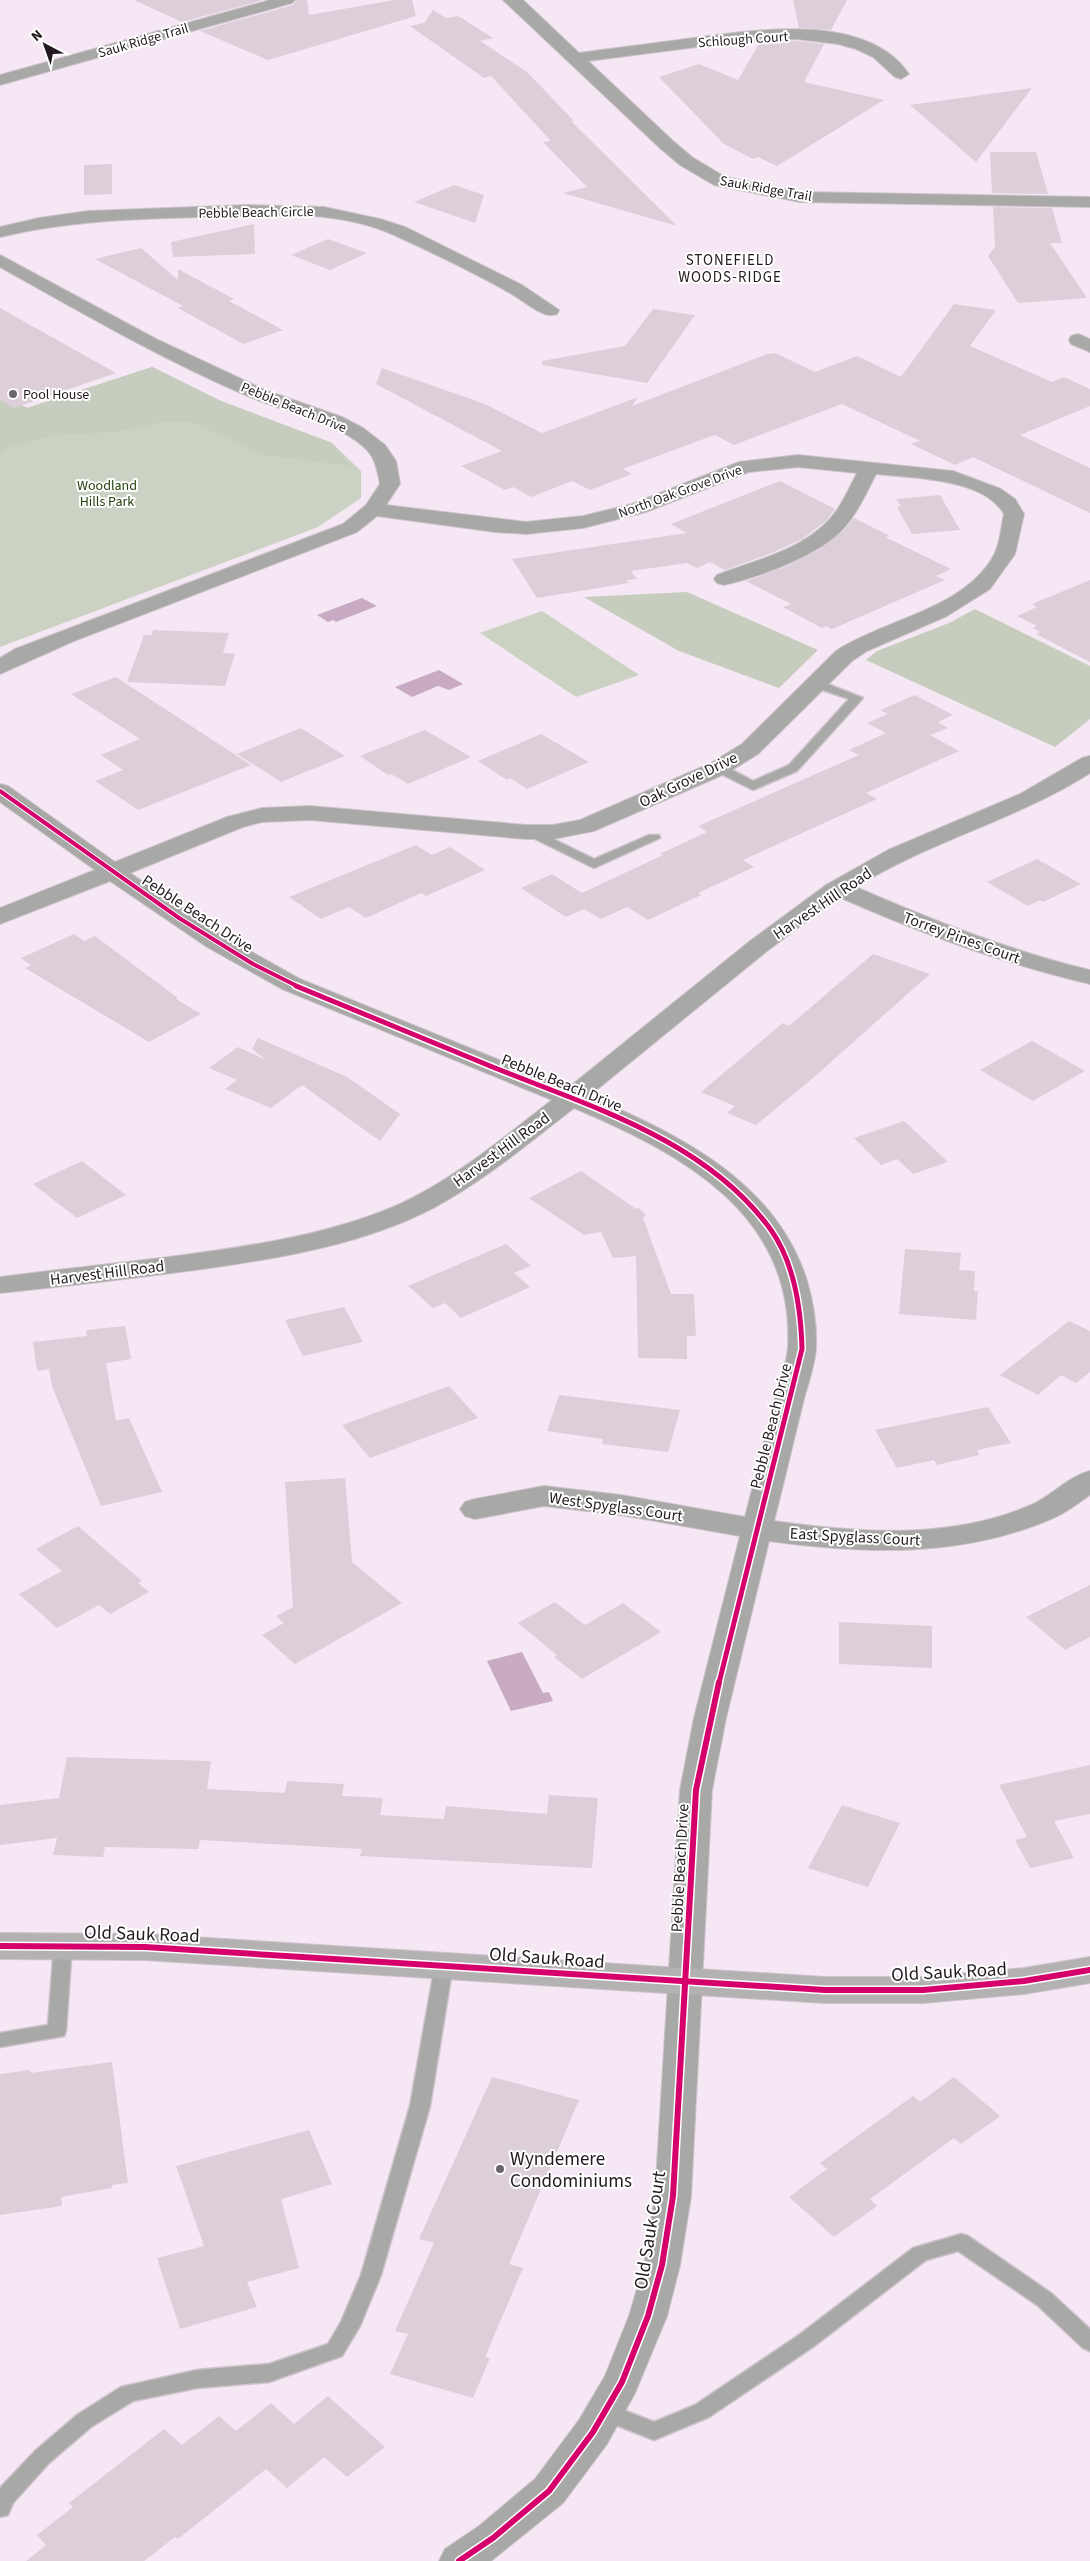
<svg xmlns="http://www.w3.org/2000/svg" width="1090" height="2561" viewBox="0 0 1090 2561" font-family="'Source Sans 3',sans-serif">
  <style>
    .green { fill: #cbd1c3 }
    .forest { fill: #c6cdbe }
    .water { fill: #c8abc3 }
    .building { fill: #dccfda }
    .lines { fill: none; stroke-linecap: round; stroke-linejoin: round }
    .lane-casing { stroke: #cec3cc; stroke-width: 3 }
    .street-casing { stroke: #cec3cc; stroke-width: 2 }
    .secondary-casing { stroke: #cec3cc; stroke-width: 2 }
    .lane { fill: #a8a9a7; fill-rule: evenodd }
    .street { fill: #a8a9a7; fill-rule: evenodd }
    .secondary { fill: #b4b1b3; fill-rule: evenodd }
    .cycleway-far2-casing { stroke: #fff; stroke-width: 6 }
    .cycleway-far1-casing { stroke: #fff; stroke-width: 8 }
    .cycleway-casing { stroke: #fff; stroke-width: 9 }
    .cycleway-far2 { stroke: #d6006c; stroke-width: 4 }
    .cycleway-far1 { stroke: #d6006c; stroke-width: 5 }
    .cycleway { stroke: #d6006c; stroke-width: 6 }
    .poi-dot { fill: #6c626a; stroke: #fff; stroke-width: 2 }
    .labels { text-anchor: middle; stroke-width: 4; stroke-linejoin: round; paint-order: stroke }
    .far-street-label { font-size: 14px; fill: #231a21; stroke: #fff }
    .far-poi-label { font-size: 14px; fill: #231a21; stroke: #fff; text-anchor: start }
    .far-park-label { font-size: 14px; fill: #25440d; stroke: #fff }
    .far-neighbourhood-label { font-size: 15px; letter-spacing: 1px; fill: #231a21; stroke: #fff }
    .street-label { font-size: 16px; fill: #231a21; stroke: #fff }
    .near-street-label { font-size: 19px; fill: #231a21; stroke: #fff }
    .near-poi-label { font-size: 19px; fill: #231a21; stroke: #fff; text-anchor: start }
  </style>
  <rect width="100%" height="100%" fill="#f5e7f3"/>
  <g class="green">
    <polygon points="152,367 221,401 332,443 361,471 361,498 318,527 0,647 0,393 27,408"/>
    <polygon points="542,611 639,675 576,697 480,633"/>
  </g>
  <g class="forest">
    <polygon points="152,367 221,401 332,443 351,466 264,455 189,421 162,422 116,432 54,435 8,448 0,453 0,393 27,408"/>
    <polygon points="687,592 818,650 779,688 679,651 584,597"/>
    <polygon points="975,609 1090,666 1090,719 1055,747 866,660 877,651 949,623"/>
  </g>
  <g class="water">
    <polygon points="362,598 377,606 336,622 333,620 328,622 317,615"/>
    <polygon points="439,670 463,684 449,690 438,686 412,697 395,687"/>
    <polygon points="522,1652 543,1693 549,1692 553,1701 511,1711 487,1661"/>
  </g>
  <g class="building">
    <polygon points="134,0 263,0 182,22"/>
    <polygon points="297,0 307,0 309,15 394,0 412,0 416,16 268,60 200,31 293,5"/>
    <polygon points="793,0 847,0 831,30 799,28"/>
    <polygon points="433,10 446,18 458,16 493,38 480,41 527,72 574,121 571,121 677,226 563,193 587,187 543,142 551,141 491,76 484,78 410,26 424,23"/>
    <polygon points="796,41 824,44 804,82 884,100 777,166 758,157 753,159 724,144 659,77 699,64 738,80 760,42"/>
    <polygon points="1032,88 976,162 910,105"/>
    <polygon points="990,152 1036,152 1048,194 992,193"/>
    <polygon points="112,164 112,194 84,195 84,165"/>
    <polygon points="454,185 484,195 475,223 414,202"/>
    <polygon points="993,207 1052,208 1062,243 1050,243 1087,298 1018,303 988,256 995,247"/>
    <polygon points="254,224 255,254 173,257 171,242"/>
    <polygon points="328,239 367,253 330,270 291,255"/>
    <polygon points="141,248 178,280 178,269 234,299 229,301 283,330 243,344 178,308 183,306 95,259"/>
    <polygon points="954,304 996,310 970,346 1052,382 1064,377 1090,389 1090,406 1020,435 1090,468 1090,513 973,457 955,465 911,444 920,441 842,404 734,445 715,435 709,437 623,469 632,474 590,490 572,481 531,497 513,487 505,490 461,466 502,451 376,384 382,368 485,404 542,433 638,397 632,406 767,354 775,353 815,372 857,356 901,377"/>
    <polygon points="0,308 116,373 14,408 0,400"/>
    <polygon points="653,309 695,315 647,383 542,365 542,361 625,346"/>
    <polygon points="780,481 835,509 826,521 802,539 774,552 725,570 710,562 697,568 687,563 631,571 637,579 626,580 629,583 537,598 512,559 687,533 671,524"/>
    <polygon points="940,495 960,530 912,534 897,507 901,506 896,499"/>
    <polygon points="854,518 890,536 885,537 951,569 936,576 945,580 832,629 826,626 822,628 783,607 791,604 746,581 787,566 819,550 843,531"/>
    <polygon points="1090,580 1090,662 1036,634 1040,632 1033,628 1037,626 1017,616 1037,607 1032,604"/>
    <polygon points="153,630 229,633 223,653 235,654 225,686 127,682 144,635 152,635"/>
    <polygon points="116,677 251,765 138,810 95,781 123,770 101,755 140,739 71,694"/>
    <polygon points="915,695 953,715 938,722 948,728 930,735 959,751 866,793 877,799 743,860 754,867 698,893 701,895 648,920 627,907 601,919 584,909 566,917 521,888 552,874 582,893 663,855 660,854 707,832 698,826 859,755 849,750 886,733 867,723 888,714 880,710"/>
    <polygon points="301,728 345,756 281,782 237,754"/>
    <polygon points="425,730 471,757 408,784 391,774 388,775 360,756"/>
    <polygon points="541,734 589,762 527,789 510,778 507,780 478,761"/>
    <polygon points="416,845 432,855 450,847 485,870 426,896 421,893 366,918 349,907 321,919 289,897"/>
    <polygon points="1037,859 1081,884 1043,902 1040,900 1028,906 987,882"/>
    <polygon points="74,934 84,941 95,936 178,998 176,999 201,1014 149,1042 25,968 31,965 21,958"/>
    <polygon points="873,954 930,974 813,1078 756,1125 727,1113 735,1106 701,1092 783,1023 789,1026"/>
    <polygon points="258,1038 347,1077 400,1114 380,1141 302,1085 271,1108 225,1089 237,1080 209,1068 238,1047 266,1060 252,1049"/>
    <polygon points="1032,1041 1085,1071 1033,1101 980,1070"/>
    <polygon points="904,1121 948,1162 913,1174 897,1159 881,1165 854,1138"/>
    <polygon points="82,1161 126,1195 77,1218 33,1184"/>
    <polygon points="581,1171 636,1209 639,1208 646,1215 643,1218 671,1294 694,1294 696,1336 687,1336 687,1359 638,1358 636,1256 613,1258 601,1232 584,1235 529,1198"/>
    <polygon points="506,1244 531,1266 514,1273 530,1287 461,1318 445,1303 433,1308 408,1286"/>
    <polygon points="905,1249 961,1253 959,1270 975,1271 974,1291 978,1291 976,1320 899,1314"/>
    <polygon points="344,1307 363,1342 303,1356 285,1320"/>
    <polygon points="1069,1321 1090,1331 1090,1372 1076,1383 1061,1375 1038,1395 1000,1375"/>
    <polygon points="125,1326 131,1359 106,1363 116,1421 129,1418 162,1492 101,1506 52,1386 49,1369 37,1371 33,1342 87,1336 86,1330"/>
    <polygon points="449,1386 478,1418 370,1458 342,1425"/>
    <polygon points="559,1395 680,1410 668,1452 602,1444 603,1439 547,1431"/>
    <polygon points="988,1407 1011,1443 977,1450 979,1455 937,1465 934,1460 897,1468 875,1430"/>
    <polygon points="345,1478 352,1562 402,1603 295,1664 262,1635 284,1623 276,1616 293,1607 285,1482"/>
    <polygon points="78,1526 142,1581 138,1583 149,1592 110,1614 99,1605 57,1628 19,1594 62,1571 36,1549"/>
    <polygon points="1090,1585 1090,1637 1065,1650 1026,1617"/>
    <polygon points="555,1602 585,1625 623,1603 661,1632 582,1679 554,1657 557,1655 518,1623"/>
    <polygon points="839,1622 932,1626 932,1668 839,1664"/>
    <polygon points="67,1757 211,1761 207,1789 285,1793 287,1781 344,1784 342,1796 383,1798 380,1815 444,1819 446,1806 547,1814 549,1795 598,1798 592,1868 360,1856 362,1849 200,1840 198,1849 105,1847 103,1857 53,1855 57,1838 0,1845 0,1805 59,1798"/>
    <polygon points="1090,1765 1090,1814 1054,1821 1074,1858 1030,1868 1015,1840 1027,1837 999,1785"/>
    <polygon points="842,1805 900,1823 868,1887 808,1868"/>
    <polygon points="112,2062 128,2183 112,2185 112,2188 61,2197 62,2206 0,2215 0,2074 30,2070 31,2073"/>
    <polygon points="492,2077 579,2100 509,2264 523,2268 485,2357 490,2358 473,2398 390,2374 408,2334 395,2331 434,2243 419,2239"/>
    <polygon points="954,2077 1000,2116 961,2144 954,2138 870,2199 877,2206 834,2237 789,2197 827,2169 820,2163 913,2096 920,2102"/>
    <polygon points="309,2130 332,2184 281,2199 299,2268 247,2282 257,2307 180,2329 157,2258 204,2246 176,2166"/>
    <polygon points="328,2396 385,2447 347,2477 324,2457 287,2488 266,2469 178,2539 175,2537 144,2561 26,2561 46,2545 37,2535 73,2507 69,2503 164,2429 182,2445 219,2416 236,2431 271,2403 294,2424"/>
  </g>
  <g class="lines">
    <g class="lane-casing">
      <g id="lane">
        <polygon points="815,679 863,698 797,771 753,790 715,771 713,768 715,765 723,765 753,781 789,765 849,699 811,686 811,680"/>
        <polygon points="531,828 594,859 649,835 659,835 660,838 594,868 527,835 525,832 527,829"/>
        <polygon points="63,1938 70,1940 72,1945 66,2031 64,2036 0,2047 0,2033 48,2025 54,1945 56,1940"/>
        <polygon points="444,1958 451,1960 453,1965 430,2106 381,2275 360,2326 342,2356 269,2382 197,2388 133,2401 91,2427 49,2463 13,2503 8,2515 0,2517 0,2488 35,2451 77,2415 121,2387 197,2370 269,2364 328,2344 341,2322 361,2275 410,2106 435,1965 437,1960"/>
        <polygon points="961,2234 968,2236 1051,2293 1090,2329 1090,2351 1083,2348 1037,2305 958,2251 926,2260 813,2347 709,2417 654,2440 598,2418 595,2412 598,2406 605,2403 654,2422 695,2405 799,2335 913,2248"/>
      </g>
    </g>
    <g class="street-casing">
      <g id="street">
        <polygon points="270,0 295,0 292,3 0,85 0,75"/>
        <path d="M503,0H523L579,53C614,48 650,44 685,39C750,31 865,10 909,74L901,79L895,77L873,57L856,49L838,44L796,39L751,40L588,61L673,141L692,157L725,177L800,192L1090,197V207L800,202L714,185L680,165L661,149Z"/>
        <path d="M248,205L324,207L380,219L405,227L522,285L559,310L557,314C552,315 550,316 545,314C533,310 521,299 510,293C473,272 433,253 394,235C334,208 263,215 200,217C132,219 66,221 0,237V227L39,218L88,211Z"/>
        <path d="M0,255L156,339L265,390L342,417L363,428L385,445L396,461L400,484L386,505L526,522L583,516L632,504L739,462L798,455L953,471L1001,489L1015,499L1024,514L1015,554L990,589L947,616L867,651L852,661L758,754L727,773L594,831L553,839H526L310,820L262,822L243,827L130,873L225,937L300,979L568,1088L750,941L826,885L888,850L1020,794L1082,758L1090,756V773C1016,820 930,841 856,887C931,920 1010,951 1090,970V984C1004,964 920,933 839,897L767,951L589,1096C678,1134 776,1181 807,1281C813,1301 817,1326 816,1348C815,1366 807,1386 803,1403C793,1443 784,1482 774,1521C859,1533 950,1540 1031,1505C1052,1496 1067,1477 1090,1471V1495C1078,1503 1065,1514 1051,1519C961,1558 864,1554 769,1541L726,1718L712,1790L691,2196L680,2265L667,2316L635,2393L607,2444L563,2503L491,2561H439L445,2549L479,2526L535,2479L579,2420L605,2376L629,2316L644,2265L655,2196L680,1790L694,1718L740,1536L621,1515L544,1506L475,1519L465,1516L460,1509L465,1502L475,1499L544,1486L621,1495L745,1517C755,1478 765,1438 775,1399C779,1383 787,1364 788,1347C795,1213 680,1153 574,1108C529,1143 485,1180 435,1207C365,1244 281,1258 203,1269C135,1278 68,1286 0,1293V1277C61,1269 123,1263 184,1255C257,1245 332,1234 400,1204C456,1178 504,1137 552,1100L282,989L207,947L110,881L0,924V908L95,870L0,802V784L8,786L115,862L227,817L262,808L310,806L526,825H553L580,820L711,763L742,744L836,651C885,619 965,609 994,555C1000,544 1001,527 1004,514C984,478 912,478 876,474C866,494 857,514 842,530C817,556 759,577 724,585L717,583L714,579L717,575C753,561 799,551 827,522C841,508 848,490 857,473L798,467L749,472L646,512L583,528L526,534L495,532L377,516L357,532L74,641L0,674V658L15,649L343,524L366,505L380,484C375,457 372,451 349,436C319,417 282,411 250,397C163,360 82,313 0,267Z"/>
        <polygon points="1078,334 1090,339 1090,352 1071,344 1069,340 1071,336"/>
      </g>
    </g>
    <g class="secondary-casing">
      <polygon id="secondary" points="0,1933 145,1934 825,1977 923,1977 1024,1968 1090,1957 1090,1983 1024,1994 923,2003 825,2003 145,1960 0,1959"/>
    </g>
    <use href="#lane" class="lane"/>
    <use href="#street" class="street"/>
    <use href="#secondary" class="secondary"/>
    <g class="cycleway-far2-casing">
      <polyline id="cycleway-far2" points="0,791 179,918 253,964 299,987"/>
    </g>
    <g class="cycleway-far1-casing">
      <path id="cycleway-far1" d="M296,986C362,1013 429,1041 495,1068C592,1107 707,1141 771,1230C795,1264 801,1309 802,1349L719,1683"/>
    </g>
    <g class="cycleway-casing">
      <g id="cycleway">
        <polyline points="0,1946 145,1947 825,1990 923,1990 1024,1981 1090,1970"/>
        <polyline points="459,2561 493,2538 549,2491 593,2432 622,2382 648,2316 662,2265 673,2196 696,1790 719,1682"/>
      </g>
    </g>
    <use href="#cycleway-far2" class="cycleway-far2"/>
    <use href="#cycleway-far1" class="cycleway-far1"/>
    <use href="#cycleway" class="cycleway"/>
  </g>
  <g class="poi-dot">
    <circle cx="13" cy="394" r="5"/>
    <circle cx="500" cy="2169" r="5"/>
  </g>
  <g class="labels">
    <g class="far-street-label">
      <text transform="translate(743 39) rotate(-4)" y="5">Schlough Court</text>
      <text transform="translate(143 40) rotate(-16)" y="5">Sauk Ridge Trail</text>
      <text transform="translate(766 188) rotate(10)" y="5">Sauk Ridge Trail</text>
      <text transform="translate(256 212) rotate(-1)" y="5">Pebble Beach Circle</text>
      <text transform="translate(294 407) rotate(22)" y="5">Pebble Beach Drive</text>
      <text transform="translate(680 491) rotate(-20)" y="5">North Oak Grove Drive</text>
    </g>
    <g class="far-poi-label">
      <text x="23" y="399">Pool House</text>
    </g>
    <g class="far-park-label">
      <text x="107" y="490">Woodland<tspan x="107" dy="16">Hills Park</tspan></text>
    </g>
    <g class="far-neighbourhood-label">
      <text x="730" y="265">STONEFIELD<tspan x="730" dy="17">WOODS-RIDGE</tspan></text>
    </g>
    <g class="street-label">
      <text transform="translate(688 779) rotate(-26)" y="6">Oak Grove Drive</text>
      <text transform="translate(822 903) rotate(-34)" y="6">Harvest Hill Road</text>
      <text transform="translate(198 913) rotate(33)" y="6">Pebble Beach Drive</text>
      <text transform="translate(962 937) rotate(20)" y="6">Torrey Pines Court</text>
      <text transform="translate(562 1082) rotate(22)" y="6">Pebble Beach Drive</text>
      <text transform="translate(501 1149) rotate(-36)" y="6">Harvest Hill Road</text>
      <text transform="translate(107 1272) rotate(-7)" y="6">Harvest Hill Road</text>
      <text transform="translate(770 1426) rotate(-76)" y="6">Pebble Beach Drive</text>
      <text transform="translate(616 1506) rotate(8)" y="6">West Spyglass Court</text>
      <text transform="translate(855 1536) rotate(3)" y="6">East Spyglass Court</text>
      <text transform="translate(679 1868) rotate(-87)" y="6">Pebble Beach Drive</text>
    </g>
    <g class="near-street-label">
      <text transform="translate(142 1933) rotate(2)" y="7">Old Sauk Road</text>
      <text transform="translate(547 1957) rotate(4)" y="7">Old Sauk Road</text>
      <text transform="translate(949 1971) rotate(-3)" y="7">Old Sauk Road</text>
      <text transform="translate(649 2230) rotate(-81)" y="7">Old Sauk Court</text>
    </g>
    <g class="near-poi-label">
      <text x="510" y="2165">Wyndemere<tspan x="510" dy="22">Condominiums</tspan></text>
    </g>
  </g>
  <g transform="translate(45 45) rotate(319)" stroke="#ffffff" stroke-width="4" paint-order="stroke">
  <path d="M0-4L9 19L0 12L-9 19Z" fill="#231a21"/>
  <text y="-8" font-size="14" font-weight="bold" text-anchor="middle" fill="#231a21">N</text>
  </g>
</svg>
